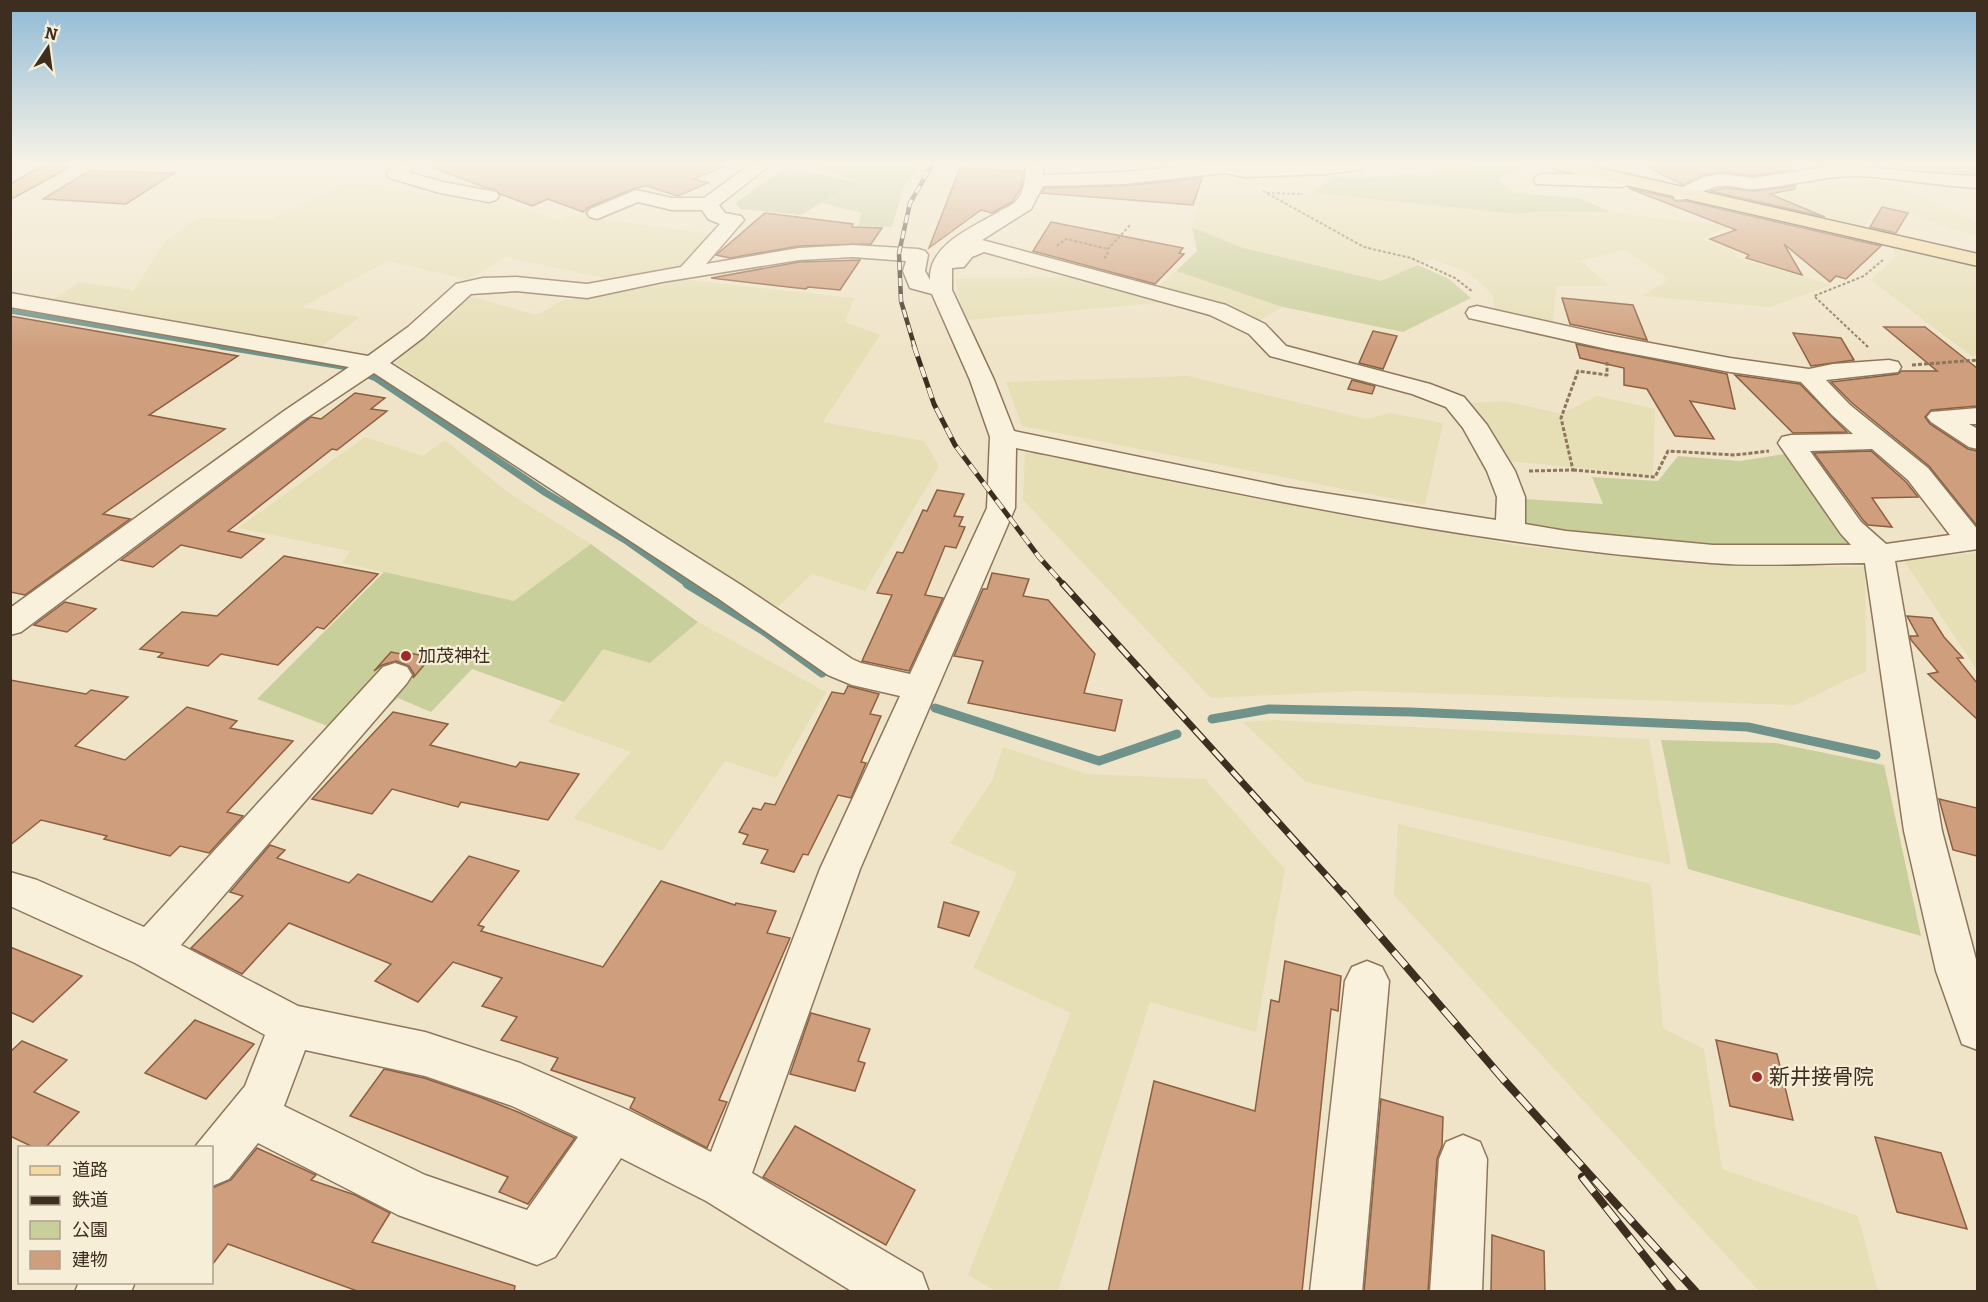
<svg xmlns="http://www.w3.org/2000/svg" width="1988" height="1302" viewBox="0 0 1988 1302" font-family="Bitter,'Noto Sans JP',serif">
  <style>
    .farmland { fill: #e6deb5 }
    .green { fill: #c9cf9b }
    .cemetery { fill: #bfc49a }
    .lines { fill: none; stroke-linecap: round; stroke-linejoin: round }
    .stream-far2 { stroke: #6f938a; stroke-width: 5 }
    .stream-far1 { stroke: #6f938a; stroke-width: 7 }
    .stream { stroke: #6f938a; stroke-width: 9 }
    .building { fill: #cf9f7d; stroke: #8d5f41; stroke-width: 1.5 }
    .minor-casing { stroke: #8d765c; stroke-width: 3 }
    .major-casing { stroke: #5b4430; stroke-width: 3 }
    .highway-casing { stroke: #5b4430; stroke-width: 3 }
    .path-far1 { stroke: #8d765c; stroke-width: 2; stroke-dasharray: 3 2; stroke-linecap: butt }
    .path { stroke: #8d765c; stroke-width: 3; stroke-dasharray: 4 2; stroke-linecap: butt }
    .minor { fill: #faf1dc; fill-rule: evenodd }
    .major { fill: #f3d9a0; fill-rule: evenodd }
    .highway { fill: #e0a458; fill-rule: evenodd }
    .rail-far3-casing { stroke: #3d2e20; stroke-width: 4.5 }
    .rail-far2-casing { stroke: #3d2e20; stroke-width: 5 }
    .rail-far1-casing { stroke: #3d2e20; stroke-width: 7 }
    .rail-casing { stroke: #3d2e20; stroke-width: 8 }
    .rail-far3 { stroke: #f7eed8; stroke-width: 3; stroke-dasharray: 8; stroke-linecap: butt }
    .rail-far2 { stroke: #f7eed8; stroke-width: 4; stroke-dasharray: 11; stroke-linecap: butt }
    .rail-far1 { stroke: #f7eed8; stroke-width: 4.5; stroke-dasharray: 14; stroke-linecap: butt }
    .rail { stroke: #f7eed8; stroke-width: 6; stroke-dasharray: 19; stroke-linecap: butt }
    .poi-dot { fill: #9e2a2b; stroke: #f7eed8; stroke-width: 2 }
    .labels { text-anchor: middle; stroke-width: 4.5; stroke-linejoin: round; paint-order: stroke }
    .poi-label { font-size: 18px; fill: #3d2e20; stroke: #f7eed8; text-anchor: start }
    .near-poi-label { font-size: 21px; fill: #3d2e20; stroke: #f7eed8; text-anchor: start }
  </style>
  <rect width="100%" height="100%" fill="#f0e4c8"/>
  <g class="farmland">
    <polygon points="1875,176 1977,222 1977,235 1953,230 1893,208 1871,214 1862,231 1763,188 1789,182 1806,189"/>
    <polygon points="350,182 525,209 561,220 570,215 713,234 679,279 854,298 845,322 880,335 823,422 924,441 939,466 865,591 812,574 773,612 395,363 434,330 469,296 537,315 561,301 586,297 610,279 505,257 469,280 388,261 302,307 360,317 318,349 50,301 80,282 134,290 165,241 198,217 272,219"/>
    <polygon points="1313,193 1517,214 1542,211 1610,212 1730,226 1702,239 1737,253 1735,257 1832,285 1770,307 1642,296 1669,279 1624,250 1581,261 1610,286 1557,286 1552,324 1495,309 1492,294 1469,273 1432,259 1381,281 1240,247 1192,227 1202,194"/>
    <polygon points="1893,243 1977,262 1977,356 1972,356 1870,280 1894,259"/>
    <polygon points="1176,271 1283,307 1255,323 1155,289"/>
    <polygon points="1079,277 1105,287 1169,302 968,320 960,303 955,279"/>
    <polygon points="1188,376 1366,419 1390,413 1443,423 1425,505 1022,426 1006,382"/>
    <polygon points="1597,396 1655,409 1653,475 1508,461 1485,420 1469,403 1506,401 1561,414"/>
    <polygon points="365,437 423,456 445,440 507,492 591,544 514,601 342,563 350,551 238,528"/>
    <polygon points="1025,450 1513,545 1698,564 1865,567 1866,671 1795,705 1359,691 1211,698 1023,500"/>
    <polygon points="1977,553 1977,670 1903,559"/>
    <polygon points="698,622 826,692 776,778 725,761 662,851 573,818 631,752 548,722 603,648 650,663"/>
    <polygon points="1274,720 1649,739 1671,865 1306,782 1243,722"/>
    <polygon points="1003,747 1087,774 1205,779 1285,869 1256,1032 1150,1002 1058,1291 995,1291 968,1275 1071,1013 973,968 1017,873 950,843 992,781"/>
    <polygon points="1398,824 1651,884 1663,1028 1704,1049 1722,1169 1858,1216 1878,1291 1759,1291 1394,895"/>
  </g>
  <g class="green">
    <polygon points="815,165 921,165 904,185 892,227 858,226 861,213 822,203 856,182"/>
    <polygon points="1472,165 1526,165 1497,179 1515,193 1579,198 1610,212 1542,211 1517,214 1313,193 1333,177 1366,178 1468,168"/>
    <polygon points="1883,165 1977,165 1977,177 1959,177"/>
    <polygon points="1192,227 1240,247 1381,281 1418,265 1449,279 1471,298 1403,332 1283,307 1176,271 1197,251"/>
    <polygon points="1791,453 1859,544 1684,546 1524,526 1525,499 1603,504 1592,477 1658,481 1678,456 1740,461"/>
    <polygon points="591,544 698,622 650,663 603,649 564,702 472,669 431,712 398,698 356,737 257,699 384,572 514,601"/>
    <polygon points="1661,740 1776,743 1884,765 1921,936 1688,869"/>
  </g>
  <polygon class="cemetery" points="786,168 856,182 801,215 741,209 735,203"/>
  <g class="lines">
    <polyline class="stream-far2" points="10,311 230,348"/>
    <polyline class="stream-far1" points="221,346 348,367 376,378 546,493 625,540 689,585"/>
    <g class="stream">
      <polyline points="687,584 764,631 822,673"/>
      <polyline points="935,708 1099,761 1177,734"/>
      <polyline points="1212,719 1269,709 1411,712 1748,727 1876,755"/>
    </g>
  </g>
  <g class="building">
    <polygon points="431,165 725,165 725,166 694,179 708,183 678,196 647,186 635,188 589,207 583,212 548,199 532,206 500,194 496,190 484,187 431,167"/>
    <polygon points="1644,165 1793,165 1793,170 1753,176 1723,172 1703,175 1683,185"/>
    <polygon points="960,168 1023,171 1021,188 1012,202 992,213 981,210 929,248"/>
    <polygon points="89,171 174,173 126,204 43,199"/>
    <polygon points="1202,178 1193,205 1042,193 1044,188 1124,186"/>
    <polygon points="1795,186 1795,189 1770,194 1825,217 1710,191 1726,188 1754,191"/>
    <polygon points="1628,188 1672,198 1675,201 1686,201 1881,246 1846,279 1836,276 1830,282 1784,244 1802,275 1746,258 1749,255 1710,239 1736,230"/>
    <polygon points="1882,207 1908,213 1896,233 1870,227"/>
    <polygon points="765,213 853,224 852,227 882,228 871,244 799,246 730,258 716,255"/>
    <polygon points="1051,222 1183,248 1179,253 1184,254 1155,284 1033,251"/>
    <polygon points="860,260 840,290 808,287 806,289 711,278 799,262"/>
    <polygon points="1562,298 1633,305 1647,340 1570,324"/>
    <polygon points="10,316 238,356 149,415 225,429 103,514 130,519 25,595 10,592"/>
    <polygon points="1884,327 1925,327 1977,368 1977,406 1931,410 1925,417 1930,424 1968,449 1977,451 1977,526 1929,466 1852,403 1831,382 1898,374 1901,371 1937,371"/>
    <polygon points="1373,331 1397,336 1383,369 1359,363"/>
    <polygon points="1793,333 1841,338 1854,360 1811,366"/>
    <polygon points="1576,344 1727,374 1735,409 1690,401 1714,439 1675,436 1647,389 1624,385 1624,368 1580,358"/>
    <polygon points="1735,375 1800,384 1847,432 1793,433"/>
    <polygon points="1352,380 1375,386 1372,394 1348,389"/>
    <polygon points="355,393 385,398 371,409 387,411 337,450 332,449 228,531 264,539 241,558 181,545 153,567 121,560 311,417 321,419"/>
    <polygon points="1871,451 1906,482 1918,497 1872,498 1892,527 1868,525 1863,520 1814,453"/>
    <polygon points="937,490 964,494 954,516 963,517 959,526 965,527 956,548 945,546 925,595 943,598 909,671 862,661 892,595 877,593 897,552 903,553 923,510 927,511"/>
    <polygon points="284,556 378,574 324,629 317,627 278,665 221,654 208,666 158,657 163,653 140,649 182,612 217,616"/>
    <polygon points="992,573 1029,579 1023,596 1048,600 1095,654 1084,693 1122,700 1115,731 968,703 983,661 954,656 983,589 987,589"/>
    <polygon points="65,602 96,609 67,632 34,625"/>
    <polygon points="1907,616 1932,618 1944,637 1963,658 1957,658 1977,683 1977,719 1928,674 1938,672 1911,640 1910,636 1918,636"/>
    <polygon points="391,652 401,654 403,652 431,657 413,678 414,674 409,666 396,661 382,665 374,671"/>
    <polygon points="10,680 86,694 91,690 128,697 75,746 125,760 187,707 237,721 230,728 293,741 227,812 243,816 209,853 180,846 170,856 104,839 107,836 41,820 10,845"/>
    <polygon points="848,686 879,694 870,714 881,716 861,762 866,763 851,798 838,795 808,855 803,854 794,872 761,863 768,850 743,844 748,835 739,832 753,808 761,810 765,803 775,805 832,692 844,694"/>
    <polygon points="393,712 448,724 430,745 516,767 520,762 579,774 548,820 461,802 458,807 392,789 372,814 312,799"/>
    <polygon points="1939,799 1977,808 1977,856 1953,850"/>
    <polygon points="270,845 285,850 277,858 349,883 358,874 432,902 469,856 519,871 478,925 484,927 481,931 603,967 661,881 735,905 736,903 776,911 767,933 790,938 719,1100 727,1102 707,1148 630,1108 635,1098 551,1070 558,1058 501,1040 517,1017 482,1006 502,978 453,962 418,1002 375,981 391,964 289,923 242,974 191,948 243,896 230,892"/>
    <polygon points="944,902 979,912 969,936 938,927"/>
    <polygon points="10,947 82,976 33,1022 10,1012"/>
    <polygon points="1285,961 1341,976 1338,1011 1331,1009 1302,1292 1108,1292 1154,1081 1255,1111 1271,1000 1279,1002"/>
    <polygon points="811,1013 870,1029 858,1061 865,1063 855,1091 790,1074"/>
    <polygon points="195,1020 254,1044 206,1099 145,1073"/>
    <polygon points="1716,1040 1777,1054 1793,1120 1730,1106"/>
    <polygon points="22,1041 67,1060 34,1092 79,1112 45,1148 35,1148 10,1136 10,1052"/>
    <polygon points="384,1069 424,1078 480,1097 518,1112 575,1138 528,1204 499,1192 508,1177 350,1116"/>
    <polygon points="1381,1099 1443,1117 1442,1146 1437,1159 1428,1292 1364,1292"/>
    <polygon points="795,1126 915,1190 886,1245 763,1177"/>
    <polygon points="1875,1137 1941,1153 1967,1229 1897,1212"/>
    <polygon points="257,1148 316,1175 311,1180 355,1195 390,1213 372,1242 515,1286 514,1292 360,1292 228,1244 212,1265 212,1188 231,1180"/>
    <polygon points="1492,1235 1544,1251 1545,1292 1491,1292"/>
  </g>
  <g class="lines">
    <g class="minor-casing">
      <g id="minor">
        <polygon points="394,165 417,165 408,172 443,182 496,192 499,196 496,200 489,202 440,193 390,178 387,174"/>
        <path d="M749,165H770L719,205L725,213L741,216L744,220L706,264L799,248L853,245L918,249L925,251L928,255L925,271L930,280C928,244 974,227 1000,211C1005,208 1013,205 1016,201C1025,192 1025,177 1026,165H1044L1043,175L1124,172L1196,165H1366L1363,169L1326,174L1245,177L1225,173L1124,184L1043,186L1031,209L982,240L1226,305L1265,324L1286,346L1430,384L1464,397L1487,425L1515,471L1525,497V524L1566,531L1713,545H1851L1841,534L1778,443L1782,437L1791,435L1853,434L1832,415L1801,382L1730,372L1607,349L1469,318L1466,313L1469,308L1477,306L1607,335L1730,358L1809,369L1833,364L1889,360L1898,362L1901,367L1898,372L1826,380L1850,405L1928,468L1978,530V549L1895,561L1942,831L1978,967V1050L1962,1044L1936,971L1904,831L1865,563C1814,563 1762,567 1711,563C1477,546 1246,495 1016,448L1015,508L860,869L752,1173L922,1273L929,1292H853L706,1201L621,1158L555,1257L537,1265L398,1215L258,1143L229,1179L212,1186V1148H194L245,1086L265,1035L135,963L10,906V872L37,880L144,927L383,667L395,663L407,667L412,675L407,683L181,945L298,1006L425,1032L520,1063L630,1111L711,1152L820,869L900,696L852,685L828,675L719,599L374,373L302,421L21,632L10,635V608L284,411L349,367L10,307V293L368,356L408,327L456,284L483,278L516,277L587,284L681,267L720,224L708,219L702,210H672L638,202L597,219L590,217L587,213L590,209L636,190L672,198H704ZM984,252L1210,315L1249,334L1270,356L1412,394L1446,407L1463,428L1487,471L1497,497L1496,520L1285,487L1014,431L994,380L952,290V268L964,267L972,257ZM853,257L906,261L903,271L910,288L932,294L970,380L990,437L987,508L910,674L861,663L852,659L741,585L390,363L424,337L471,294L516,291L587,298L662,282L799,260ZM1872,449L1908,480L1950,535L1886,544L1861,522L1810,451ZM305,1050L425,1076L512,1106L578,1137L527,1210L425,1175L284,1106Z"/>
        <path d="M1831,166C1880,166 1928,175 1978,176V188C1938,186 1898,178 1859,176C1823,175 1790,187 1754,189C1744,190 1733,185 1722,186C1705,186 1692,203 1675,199L1673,195L1675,191L1704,177L1723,174L1753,178Z"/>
        <polygon points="1543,174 1621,175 1628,177 1630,181 1628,185 1621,187 1536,184 1534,180 1536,176"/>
        <polygon points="1978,408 1978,424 1969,424 1978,429 1978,449 1969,447 1931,422 1927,417 1931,412"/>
        <polygon points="1367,961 1382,967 1389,981 1362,1292 1310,1292 1345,981 1352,967"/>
        <polygon points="1463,1135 1480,1142 1487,1159 1482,1292 1430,1292 1439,1159 1446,1142"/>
        <polygon points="79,1282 135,1282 131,1292 75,1292"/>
      </g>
    </g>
    <g class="major-casing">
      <polygon id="major" points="1551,165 1586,165 1978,254 1978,266 1560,170 1554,169"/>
    </g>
    <g class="highway-casing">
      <polygon id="highway" points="45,165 68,165 65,169 10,199 10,185"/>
    </g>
    <g class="path-far1">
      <polyline points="1263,191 1364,247 1411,258 1455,278 1473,292"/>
      <polyline points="1267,193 1303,194"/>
      <polyline points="1057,246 1066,239 1108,249"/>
      <polyline points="1104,258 1107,256 1108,249 1131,224"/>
      <polyline points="1868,347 1814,296 1864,276 1884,259"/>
    </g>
    <g class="path">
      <polyline points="1912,365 1978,360"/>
      <polyline points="1573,470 1655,477 1668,451 1735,455 1769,451"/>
      <polyline points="1529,471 1573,470 1561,418 1578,371 1607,375 1607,362"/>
    </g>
    <use href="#minor" class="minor"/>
    <use href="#major" class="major"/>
    <use href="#highway" class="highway"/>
    <g class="rail-far3-casing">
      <polyline id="rail-far3" points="915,348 901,301 899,253 910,203 932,165"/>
    </g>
    <g class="rail-far2-casing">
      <polyline id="rail-far2" points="914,346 934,404 955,445 1039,557 1064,585"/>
    </g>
    <g class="rail-far1-casing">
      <polyline id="rail-far1" points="1063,584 1345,896"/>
    </g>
    <g class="rail-casing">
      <g id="rail">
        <polyline points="1344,894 1503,1079 1696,1292"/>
        <polyline points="1582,1177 1673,1292"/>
      </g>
    </g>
    <use href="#rail-far3" class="rail-far3"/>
    <use href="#rail-far2" class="rail-far2"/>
    <use href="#rail-far1" class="rail-far1"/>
    <use href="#rail" class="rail"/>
  </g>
  <linearGradient id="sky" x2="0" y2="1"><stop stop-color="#8fbad6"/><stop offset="0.47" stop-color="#f8f3e6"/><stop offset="1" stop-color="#f8f3e6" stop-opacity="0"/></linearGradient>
  <rect width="1988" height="348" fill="url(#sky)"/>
  <g class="poi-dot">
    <circle cx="406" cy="656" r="6"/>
    <circle cx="1757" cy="1077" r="6"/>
  </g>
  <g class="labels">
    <g class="poi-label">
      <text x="418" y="662">加茂神社</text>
    </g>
    <g class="near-poi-label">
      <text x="1769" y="1084">新井接骨院</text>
    </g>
  </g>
  <rect width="1988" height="1302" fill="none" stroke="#3d2e20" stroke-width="24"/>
  <rect x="18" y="1146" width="195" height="138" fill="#f7eed8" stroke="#ada18e" stroke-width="1.5"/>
  <rect x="30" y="1166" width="30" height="9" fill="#f3d9a0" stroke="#ada18e" stroke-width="1.5"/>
  <text x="72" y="1176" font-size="18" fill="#3d2e20">道路</text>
  <rect x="30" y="1196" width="30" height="9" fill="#3d2e20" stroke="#ada18e" stroke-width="1.5"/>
  <text x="72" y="1206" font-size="18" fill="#3d2e20">鉄道</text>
  <rect x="30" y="1221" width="30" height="18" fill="#c9cf9b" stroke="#ada18e" stroke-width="1.5"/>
  <text x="72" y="1236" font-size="18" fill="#3d2e20">公園</text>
  <rect x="30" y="1251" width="30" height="18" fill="#cf9f7d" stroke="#ada18e" stroke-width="1.5"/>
  <text x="72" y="1266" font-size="18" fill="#3d2e20">建物</text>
  <g transform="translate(48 48) rotate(13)" stroke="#f7eed8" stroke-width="4.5" paint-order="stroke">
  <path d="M0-4.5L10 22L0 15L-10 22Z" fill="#3d2e20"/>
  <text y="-9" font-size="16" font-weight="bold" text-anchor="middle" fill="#3d2e20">N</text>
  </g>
</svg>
